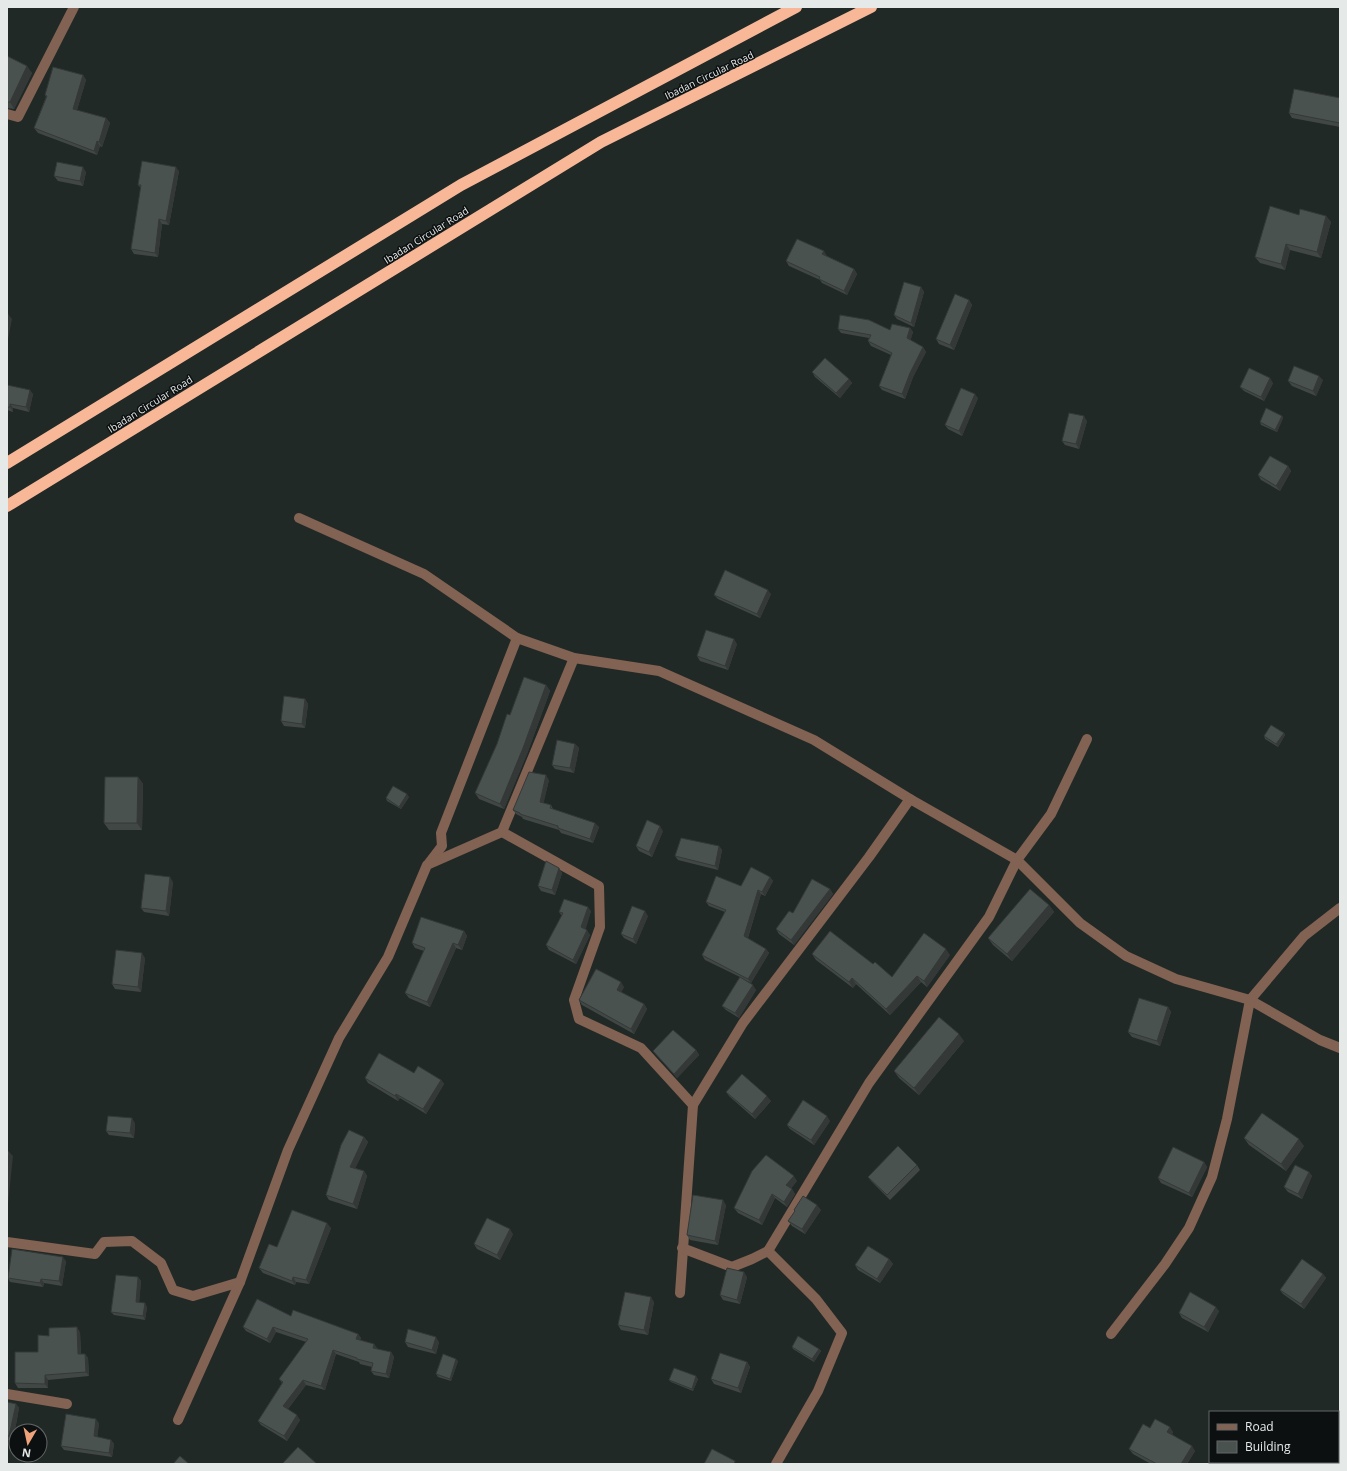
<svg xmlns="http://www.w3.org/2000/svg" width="1347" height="1471" viewBox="0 0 1347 1471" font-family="'Open Sans',sans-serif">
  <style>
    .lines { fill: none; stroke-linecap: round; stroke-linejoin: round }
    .minor { stroke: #826252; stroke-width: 10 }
    .highway { stroke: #f8b898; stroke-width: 12 }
    .wall { fill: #404745 }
    .shaded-wall { fill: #343938 }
    .building { fill: #4a5250; stroke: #343938 }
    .labels { text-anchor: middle; stroke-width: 3; stroke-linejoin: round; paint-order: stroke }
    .street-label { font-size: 10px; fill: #e5e9e8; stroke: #0d1010 }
  </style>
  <rect width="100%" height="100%" fill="#212927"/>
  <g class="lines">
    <g class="minor">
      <polyline points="7,114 18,117 74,7"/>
      <polyline points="299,518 424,574 517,638 574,658 659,671 814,740 910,799 869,857 743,1023 693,1105 680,1293"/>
      <polyline points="1087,739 1051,814 1017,860 1080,923 1126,956 1176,979 1250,1000 1320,1040 1340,1048"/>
      <polyline points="502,832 599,886 600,927 574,1000 579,1019 641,1048 693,1105"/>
      <polyline points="429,863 442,846 441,833 517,638"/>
      <polyline points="7,1242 95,1254 104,1242 132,1241 161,1263 173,1290 193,1296 240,1282"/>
      <polyline points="682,1248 732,1267 752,1259 768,1251 869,1083 989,917 1017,860 910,799"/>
      <polyline points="768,1251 816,1299 842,1333 818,1391 776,1464"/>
      <polyline points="1111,1334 1165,1264 1189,1228 1212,1177 1227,1119 1250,1000 1304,936 1340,908"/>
      <polyline points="7,1394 67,1404"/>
      <polyline points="178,1420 240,1282 288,1150 339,1038 388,957 427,865 502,832 574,658"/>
    </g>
    <g class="highway">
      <polyline points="7,463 461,185 796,7"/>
      <polyline points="7,506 601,142 871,7"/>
    </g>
  </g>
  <g class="wall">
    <polygon points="7,56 32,73 14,109 7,108"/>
    <polygon points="83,75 86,80 77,110 106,118 110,123 102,147 100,146 97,155 38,133 34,128 46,97 45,95"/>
    <polygon points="1340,98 1340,127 1292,118 1289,113"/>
    <polygon points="179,171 169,225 162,224 158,257 134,254 131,249 141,188 138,185"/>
    <polygon points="86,172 83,186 58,181 54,176"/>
    <polygon points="1299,215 1326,216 1331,222 1321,258 1290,250 1285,270 1260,263 1255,257"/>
    <polygon points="827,256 854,269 857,274 847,295 822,283 820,280 789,266 786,261"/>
    <polygon points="921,287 924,292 914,327 897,319 894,315"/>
    <polygon points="969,300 972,305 954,350 939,344 936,339"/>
    <polygon points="910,328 913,332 910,340 923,347 926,352 913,377 905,399 882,390 879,386 891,355 871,346 868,341 869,338 841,333 838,329 890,330"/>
    <polygon points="812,372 849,379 852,383 840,398 815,377"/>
    <polygon points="1323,380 1316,396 1292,386 1288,381"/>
    <polygon points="1273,383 1264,401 1244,391 1240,387"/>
    <polygon points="7,385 33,394 29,412 13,408 13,412 7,410"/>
    <polygon points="978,398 962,436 948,429 945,425"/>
    <polygon points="1282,416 1283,418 1277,432 1261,425 1260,422"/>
    <polygon points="1087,421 1079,449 1065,445 1062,441"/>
    <polygon points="1288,466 1291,471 1280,491 1261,480 1258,475"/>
    <polygon points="771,594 760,618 718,599 714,595"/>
    <polygon points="737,644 728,670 700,661 697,656"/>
    <polygon points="546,685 550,691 527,754 504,809 479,799 475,793 510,715"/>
    <polygon points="305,699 308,704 305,728 284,726 281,721"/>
    <polygon points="1284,733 1285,735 1278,747 1265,739 1264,736"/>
    <polygon points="575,744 579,748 574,773 555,769 552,765"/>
    <polygon points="138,777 143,784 142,830 109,830 104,823"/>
    <polygon points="549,780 543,803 551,805 553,809 599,827 593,843 561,833 559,830 523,819 522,817 516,814 513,810"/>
    <polygon points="409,797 401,809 387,801 386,798"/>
    <polygon points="663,831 652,857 639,851 636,846"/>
    <polygon points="719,846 722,850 718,870 678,860 675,856"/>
    <polygon points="559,868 562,873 555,895 541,891 538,886"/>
    <polygon points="770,877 773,881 765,896 761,894 748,938 766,949 769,953 751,983 741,978 756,990 739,1018 726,1010 722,1006 740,977 705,960 702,955 725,912 709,906 706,902 741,886"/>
    <polygon points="173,882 169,916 144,912 141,908"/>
    <polygon points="830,889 833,894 794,945 779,934 776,929 793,913"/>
    <polygon points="1049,905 1054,912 1012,961 993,945 988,938"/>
    <polygon points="591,911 585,929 590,935 576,964 549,950 546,945 562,916 559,912"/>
    <polygon points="648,916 636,944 624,938 621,934"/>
    <polygon points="464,931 467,936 462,950 456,948 430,1007 409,998 405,993 424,951 415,948 412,943"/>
    <polygon points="812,954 892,977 950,955 927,987 921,982 890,1015 856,984 853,988 816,960"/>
    <polygon points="145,958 141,992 115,989 112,984"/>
    <polygon points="624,987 621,992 644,1004 647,1009 634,1034 582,1005 579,1000"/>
    <polygon points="1168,1007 1171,1012 1160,1046 1132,1037 1128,1032"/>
    <polygon points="964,1041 919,1095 899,1078 894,1071"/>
    <polygon points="696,1050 699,1055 677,1078 657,1055 653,1051"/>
    <polygon points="414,1073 441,1080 444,1084 426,1114 400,1098 398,1101 368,1083 365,1078"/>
    <polygon points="726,1092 771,1101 755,1119 729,1096"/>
    <polygon points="830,1121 814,1145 790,1129 787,1125"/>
    <polygon points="135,1123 134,1138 109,1135 106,1131"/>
    <polygon points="364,1137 368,1142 355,1168 364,1171 367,1176 357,1209 329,1200 326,1195"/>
    <polygon points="1244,1138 1304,1146 1286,1171 1249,1145"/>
    <polygon points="1204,1162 1207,1167 1192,1197 1161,1183 1158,1178"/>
    <polygon points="917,1165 920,1170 890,1200 871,1181 868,1177"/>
    <polygon points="1309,1172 1312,1176 1302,1199 1288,1192 1284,1187"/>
    <polygon points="797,1181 791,1188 795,1194 787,1207 775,1198 762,1225 738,1213 734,1208"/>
    <polygon points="726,1205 718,1245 690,1240 687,1235"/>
    <polygon points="821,1210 805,1234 792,1226 788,1221"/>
    <polygon points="331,1228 309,1284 296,1282 295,1285 263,1273 259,1268"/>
    <polygon points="513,1234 500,1260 477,1249 474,1244"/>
    <polygon points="889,1259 893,1264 880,1283 858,1270 855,1265"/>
    <polygon points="66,1261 62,1286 44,1283 43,1287 10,1282 8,1278"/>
    <polygon points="1323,1274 1326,1278 1304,1309 1283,1294 1280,1290"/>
    <polygon points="138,1277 141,1281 139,1302 147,1307 145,1320 114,1315 111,1312"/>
    <polygon points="747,1277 740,1304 723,1300 720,1295"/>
    <polygon points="654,1302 648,1335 621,1330 618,1325"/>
    <polygon points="1219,1311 1208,1332 1182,1318 1179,1313"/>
    <polygon points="291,1316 358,1334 361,1338 360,1340 374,1344 377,1349 391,1352 394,1357 389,1378 374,1375 371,1371 372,1367 360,1364 359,1362 336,1354 325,1390 306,1385 288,1409 300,1420 287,1441 261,1425 258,1421 282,1383 279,1379 306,1342 276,1332 270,1343 246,1331 243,1327"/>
    <polygon points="80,1332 81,1354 85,1354 88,1358 89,1376 48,1380 48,1388 18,1388 15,1383 38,1352 49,1336"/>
    <polygon points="405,1342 439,1342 436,1354 408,1347"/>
    <polygon points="792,1347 819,1349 821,1351 814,1362 793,1349"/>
    <polygon points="458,1361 451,1381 438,1377 436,1374"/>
    <polygon points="747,1362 750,1367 741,1393 714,1384 711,1379"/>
    <polygon points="698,1379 693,1391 671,1382 669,1380"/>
    <polygon points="7,1402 16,1404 19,1408 13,1441 7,1440"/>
    <polygon points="99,1423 97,1437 111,1440 114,1444 112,1457 64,1450 61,1446"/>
    <polygon points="1150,1428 1173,1432 1172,1434 1195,1451 1187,1464 1151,1464 1133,1454 1129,1449"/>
  </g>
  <g class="shaded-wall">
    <polygon points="27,66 32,73 14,109 10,102"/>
    <polygon points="83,75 86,80 76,113 73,109"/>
    <polygon points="106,118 110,123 102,147 99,142"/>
    <polygon points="97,141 100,146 97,155 94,151"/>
    <polygon points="83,167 86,172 83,186 80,181"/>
    <polygon points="176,167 179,171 169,225 166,221"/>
    <polygon points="1326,216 1331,222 1321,258 1317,252"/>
    <polygon points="159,219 162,224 158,257 155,253"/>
    <polygon points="1286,244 1290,250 1285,270 1281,264"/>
    <polygon points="824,251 827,256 826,259 822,254"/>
    <polygon points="854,269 857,274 847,295 844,291"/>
    <polygon points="921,287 924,292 914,327 911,323"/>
    <polygon points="969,300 972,305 954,350 950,345"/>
    <polygon points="8,314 12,319 7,344 7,322"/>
    <polygon points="910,328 913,332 910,343 907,338"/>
    <polygon points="923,347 926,352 913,377 905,399 902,394 910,373"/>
    <polygon points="1319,376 1323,380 1316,396 1313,391"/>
    <polygon points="1270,378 1273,383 1264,401 1261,397"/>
    <polygon points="849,379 852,383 840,398 836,393"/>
    <polygon points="30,390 33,394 29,412 26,407"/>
    <polygon points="975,394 978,398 962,436 959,431"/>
    <polygon points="10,404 13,408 13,412 10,407"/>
    <polygon points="1084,416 1087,421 1079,449 1076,444"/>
    <polygon points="1282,416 1283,418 1277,432 1275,430"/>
    <polygon points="1288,466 1291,471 1280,491 1276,486"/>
    <polygon points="768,590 771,594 760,618 757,614"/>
    <polygon points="734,639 737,644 728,670 725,666"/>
    <polygon points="546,685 550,691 527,754 504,809 500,804"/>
    <polygon points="305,699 308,704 305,728 302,724"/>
    <polygon points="1284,733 1285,735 1278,747 1276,744"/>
    <polygon points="575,744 579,748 574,773 570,768"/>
    <polygon points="546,775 549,780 543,806 540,802"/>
    <polygon points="138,777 143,784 142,830 137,823"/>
    <polygon points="407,794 409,797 401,809 399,807"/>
    <polygon points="595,823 599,827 593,843 590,839"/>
    <polygon points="660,826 663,831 652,857 649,852"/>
    <polygon points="719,846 722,850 718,870 715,866"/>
    <polygon points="559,868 562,873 555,895 552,890"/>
    <polygon points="170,877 173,882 169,916 166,911"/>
    <polygon points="770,877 773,881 765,896 762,892"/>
    <polygon points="830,889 833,894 794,945 791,940"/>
    <polygon points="758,890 761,894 747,940 744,936"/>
    <polygon points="1049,905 1054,912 1012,961 1007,954"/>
    <polygon points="588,907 591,911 585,932 581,927"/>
    <polygon points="645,911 648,916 636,944 633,939"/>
    <polygon points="587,930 590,935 576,964 573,960"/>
    <polygon points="464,931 467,936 462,950 458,945"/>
    <polygon points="453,943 456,948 430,1007 427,1002"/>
    <polygon points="766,949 769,953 751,983 748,979"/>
    <polygon points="946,949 950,955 927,987 924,981"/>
    <polygon points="142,953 145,958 141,992 138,987"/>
    <polygon points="917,976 921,982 890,1015 886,1009"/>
    <polygon points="852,978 856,984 853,988 849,982"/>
    <polygon points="621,982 624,987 620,995 617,990"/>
    <polygon points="753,985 756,990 739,1018 735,1013"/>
    <polygon points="644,1004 647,1009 634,1034 631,1029"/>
    <polygon points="1168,1007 1171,1012 1160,1046 1157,1041"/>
    <polygon points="959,1034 964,1041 919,1095 914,1088"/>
    <polygon points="696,1050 699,1055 677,1078 674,1074"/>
    <polygon points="441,1080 444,1084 426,1114 423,1109"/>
    <polygon points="396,1094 400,1098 398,1101 395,1096"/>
    <polygon points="767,1096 771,1101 755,1119 752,1114"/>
    <polygon points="827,1116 830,1121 814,1145 811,1140"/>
    <polygon points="132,1118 135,1123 134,1138 130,1133"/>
    <polygon points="364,1137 368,1142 354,1171 350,1167"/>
    <polygon points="1299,1139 1304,1146 1286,1171 1281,1164"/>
    <polygon points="9,1152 13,1156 8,1204 7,1202 7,1178"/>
    <polygon points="1204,1162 1207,1167 1192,1197 1189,1193"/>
    <polygon points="364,1171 367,1176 357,1209 353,1204"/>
    <polygon points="1309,1172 1312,1176 1302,1199 1298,1194"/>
    <polygon points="794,1176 797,1181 790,1190 786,1185"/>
    <polygon points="792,1189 795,1194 787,1207 784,1202"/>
    <polygon points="772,1194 775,1198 762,1225 759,1220"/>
    <polygon points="723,1200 726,1205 718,1245 715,1241"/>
    <polygon points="817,1205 821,1210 805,1234 802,1229"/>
    <polygon points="327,1223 331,1228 309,1284 306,1280"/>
    <polygon points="510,1229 513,1234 500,1260 497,1255"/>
    <polygon points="63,1257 66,1261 62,1286 59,1281"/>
    <polygon points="889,1259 893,1264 880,1283 877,1279"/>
    <polygon points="744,1272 747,1277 740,1304 737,1300"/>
    <polygon points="1323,1274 1326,1278 1304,1309 1301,1304"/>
    <polygon points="138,1277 141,1281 139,1306 136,1302"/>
    <polygon points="293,1277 296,1282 295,1285 292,1281"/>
    <polygon points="41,1279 44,1283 43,1287 40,1283"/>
    <polygon points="651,1297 654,1302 648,1335 644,1330"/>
    <polygon points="145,1303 147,1307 145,1320 143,1316"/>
    <polygon points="1216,1307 1219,1311 1208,1332 1204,1327"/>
    <polygon points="77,1327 80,1332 81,1359 78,1354"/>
    <polygon points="273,1327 276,1332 270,1343 267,1339"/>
    <polygon points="358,1334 361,1338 359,1344 356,1339"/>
    <polygon points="436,1337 439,1342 436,1354 432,1350"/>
    <polygon points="374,1344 378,1349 376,1353 373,1348"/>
    <polygon points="819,1349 821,1351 814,1362 812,1359"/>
    <polygon points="333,1350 336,1354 325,1390 321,1386"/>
    <polygon points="391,1352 394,1357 389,1378 386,1374"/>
    <polygon points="85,1354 88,1358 89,1376 86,1372"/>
    <polygon points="456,1359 458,1361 451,1381 450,1379"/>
    <polygon points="747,1362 750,1367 741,1393 738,1388"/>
    <polygon points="45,1375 48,1380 48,1388 45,1384"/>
    <polygon points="696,1376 698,1379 693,1391 692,1389"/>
    <polygon points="303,1380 306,1385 286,1411 283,1406"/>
    <polygon points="16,1404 19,1408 13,1441 9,1436"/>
    <polygon points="297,1415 300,1420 287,1441 284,1436"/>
    <polygon points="96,1419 99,1423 97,1441 94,1436"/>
    <polygon points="1170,1427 1173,1432 1171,1436 1167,1432"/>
    <polygon points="111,1440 114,1444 112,1457 109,1453"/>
    <polygon points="1192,1446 1195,1451 1187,1464 1181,1464"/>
  </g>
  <g class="building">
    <polygon points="7,56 27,66 10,102 7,102"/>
    <polygon points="53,67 83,75 73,109 106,118 99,142 97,141 94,151 34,128 47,96 45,95"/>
    <polygon points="1294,89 1340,98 1340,123 1289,113"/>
    <polygon points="142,161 176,167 166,221 159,219 155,253 131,249 141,185 138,185"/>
    <polygon points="57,162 83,167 80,181 54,176"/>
    <polygon points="1270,206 1299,215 1300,209 1326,216 1317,252 1286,244 1281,264 1255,257"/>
    <polygon points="797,239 824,251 822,254 854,269 844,291 819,279 820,277 786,261"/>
    <polygon points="904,282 921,287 911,323 894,315"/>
    <polygon points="955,294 969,300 950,345 936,339"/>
    <polygon points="7,314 8,314 7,322"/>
    <polygon points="840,315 869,320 890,330 892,324 910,328 907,338 923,347 910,373 902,394 879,386 892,353 868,341 871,335 838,329"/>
    <polygon points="825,358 849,379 836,393 812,372"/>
    <polygon points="1294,366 1319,376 1313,391 1288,381"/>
    <polygon points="1249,368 1270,378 1261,397 1240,387"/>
    <polygon points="7,385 30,390 26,407 10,404 10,407 7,407"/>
    <polygon points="961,388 975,394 959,431 945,425"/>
    <polygon points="1266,408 1282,416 1275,430 1260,422"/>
    <polygon points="1069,413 1084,416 1076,444 1062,441"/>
    <polygon points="1270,456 1288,466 1276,486 1258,475"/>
    <polygon points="725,570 768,590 757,614 714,595"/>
    <polygon points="706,630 734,639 725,666 697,656"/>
    <polygon points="524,677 546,685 523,748 500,804 475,793 497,744 507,714 510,715"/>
    <polygon points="284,696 305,699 302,724 281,721"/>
    <polygon points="1271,725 1284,733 1276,744 1264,736"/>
    <polygon points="557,740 575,744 570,768 552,765"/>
    <polygon points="529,772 546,775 540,802 551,805 550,808 595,823 590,839 558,828 558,826 520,814 520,813 513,810"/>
    <polygon points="105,777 138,777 137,823 104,823"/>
    <polygon points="393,786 407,794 399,807 386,798"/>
    <polygon points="647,820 660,826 649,852 636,846"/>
    <polygon points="681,838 719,846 715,866 675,856"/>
    <polygon points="546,861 559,868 552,890 538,886"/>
    <polygon points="751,867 770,877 762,892 758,890 744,936 766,949 748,979 702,955 726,910 706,902 716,876 741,886"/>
    <polygon points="145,874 170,877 166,911 141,908"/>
    <polygon points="812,879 830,889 791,940 776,929 789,911 793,913"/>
    <polygon points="1030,889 1049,905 1007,954 988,938"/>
    <polygon points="564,899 588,907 581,927 587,930 573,960 546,945 563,913 559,912"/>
    <polygon points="632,906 645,911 633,939 621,934"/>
    <polygon points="421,917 464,931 458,945 453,943 427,1002 405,993 425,948 412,943"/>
    <polygon points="830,931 873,964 875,962 892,977 924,933 946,949 924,981 917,976 886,1009 852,978 849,982 812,954"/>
    <polygon points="116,950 142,953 138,987 112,984"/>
    <polygon points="596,969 621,982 617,990 644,1004 631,1029 579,1000"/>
    <polygon points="740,977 753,985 735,1013 722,1006"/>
    <polygon points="1139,998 1168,1007 1157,1041 1128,1032"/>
    <polygon points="939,1017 959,1034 914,1088 894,1071"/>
    <polygon points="673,1030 696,1050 674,1074 653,1051"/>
    <polygon points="379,1053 414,1073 418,1066 441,1080 423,1109 396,1094 395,1096 365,1078"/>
    <polygon points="742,1074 767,1096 752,1114 726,1092"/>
    <polygon points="803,1100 827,1116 811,1140 787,1125"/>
    <polygon points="1262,1113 1299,1139 1281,1164 1244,1138"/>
    <polygon points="108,1116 132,1118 130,1133 106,1131"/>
    <polygon points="349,1130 364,1137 350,1167 364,1171 353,1204 326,1195 341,1145"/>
    <polygon points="898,1146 917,1165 887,1195 868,1177"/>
    <polygon points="1173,1147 1204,1162 1189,1193 1158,1178"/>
    <polygon points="7,1151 9,1152 7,1178"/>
    <polygon points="766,1155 794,1176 786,1185 792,1189 784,1202 772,1194 759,1220 734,1208 752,1171"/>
    <polygon points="1295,1165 1309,1172 1298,1194 1284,1187"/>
    <polygon points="693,1195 723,1200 715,1241 687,1235"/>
    <polygon points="803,1196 817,1205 802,1229 788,1221 795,1211 794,1210"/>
    <polygon points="292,1210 327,1223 306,1280 293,1277 292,1281 259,1268 269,1244 277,1247"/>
    <polygon points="487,1218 510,1229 497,1255 474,1244"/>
    <polygon points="868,1246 889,1259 877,1279 855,1265"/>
    <polygon points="12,1249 63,1257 59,1281 41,1279 40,1283 8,1278"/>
    <polygon points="1302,1259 1323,1274 1301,1304 1280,1290"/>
    <polygon points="727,1268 744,1272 737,1300 720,1295"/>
    <polygon points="116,1275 138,1277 136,1302 145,1303 143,1316 111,1312"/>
    <polygon points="625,1292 651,1297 644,1330 618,1325"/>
    <polygon points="1190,1292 1216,1307 1204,1327 1179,1313"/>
    <polygon points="257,1299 291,1316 293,1310 358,1334 356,1339 374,1344 373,1348 391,1352 386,1374 371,1371 373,1363 357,1359 357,1358 333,1350 321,1386 303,1380 283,1406 297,1415 284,1436 258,1421 283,1382 279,1379 308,1339 273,1327 267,1339 243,1327"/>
    <polygon points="77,1327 78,1354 85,1354 86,1372 45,1375 45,1384 15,1383 15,1352 38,1352 38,1335 49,1336 49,1328"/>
    <polygon points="408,1329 436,1337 432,1350 405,1342"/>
    <polygon points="798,1336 819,1349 812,1359 792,1347"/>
    <polygon points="720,1353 747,1362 738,1388 711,1379"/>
    <polygon points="443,1354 456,1359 450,1379 436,1374"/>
    <polygon points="674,1368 696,1376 692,1389 669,1380"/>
    <polygon points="7,1402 16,1404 9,1436 7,1436"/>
    <polygon points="66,1414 96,1419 94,1436 111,1440 109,1453 61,1446"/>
    <polygon points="1155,1419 1170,1427 1167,1432 1192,1446 1181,1464 1157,1464 1129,1449 1143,1424 1150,1428"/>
    <polygon points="298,1447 317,1464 282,1464"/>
    <polygon points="712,1449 735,1461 734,1464 704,1464"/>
    <polygon points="180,1456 189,1464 173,1464"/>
  </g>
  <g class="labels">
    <g class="street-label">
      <text transform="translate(709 75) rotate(-26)" y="4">Ibadan Circular Road</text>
      <text transform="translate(426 235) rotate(-32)" y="4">Ibadan Circular Road</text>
      <text transform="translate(150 404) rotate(-32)" y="4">Ibadan Circular Road</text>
    </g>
  </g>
  <rect width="1347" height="1471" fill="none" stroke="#e5e9e8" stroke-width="16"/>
  <rect x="1209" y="1411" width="130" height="52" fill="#0d1010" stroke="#636766"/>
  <rect x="1217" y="1424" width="20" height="6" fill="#826252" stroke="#636766"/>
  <text x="1245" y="1431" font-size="12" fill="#e5e9e8">Road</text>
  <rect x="1217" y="1441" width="20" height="12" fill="#4a5250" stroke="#636766"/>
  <text x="1245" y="1451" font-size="12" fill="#e5e9e8">Building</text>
  <g transform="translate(28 1443) rotate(189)"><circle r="19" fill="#0d1010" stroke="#636766"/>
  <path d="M0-3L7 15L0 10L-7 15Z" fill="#f0a27a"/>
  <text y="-6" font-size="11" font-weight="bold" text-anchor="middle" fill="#e5e9e8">N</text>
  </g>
</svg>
